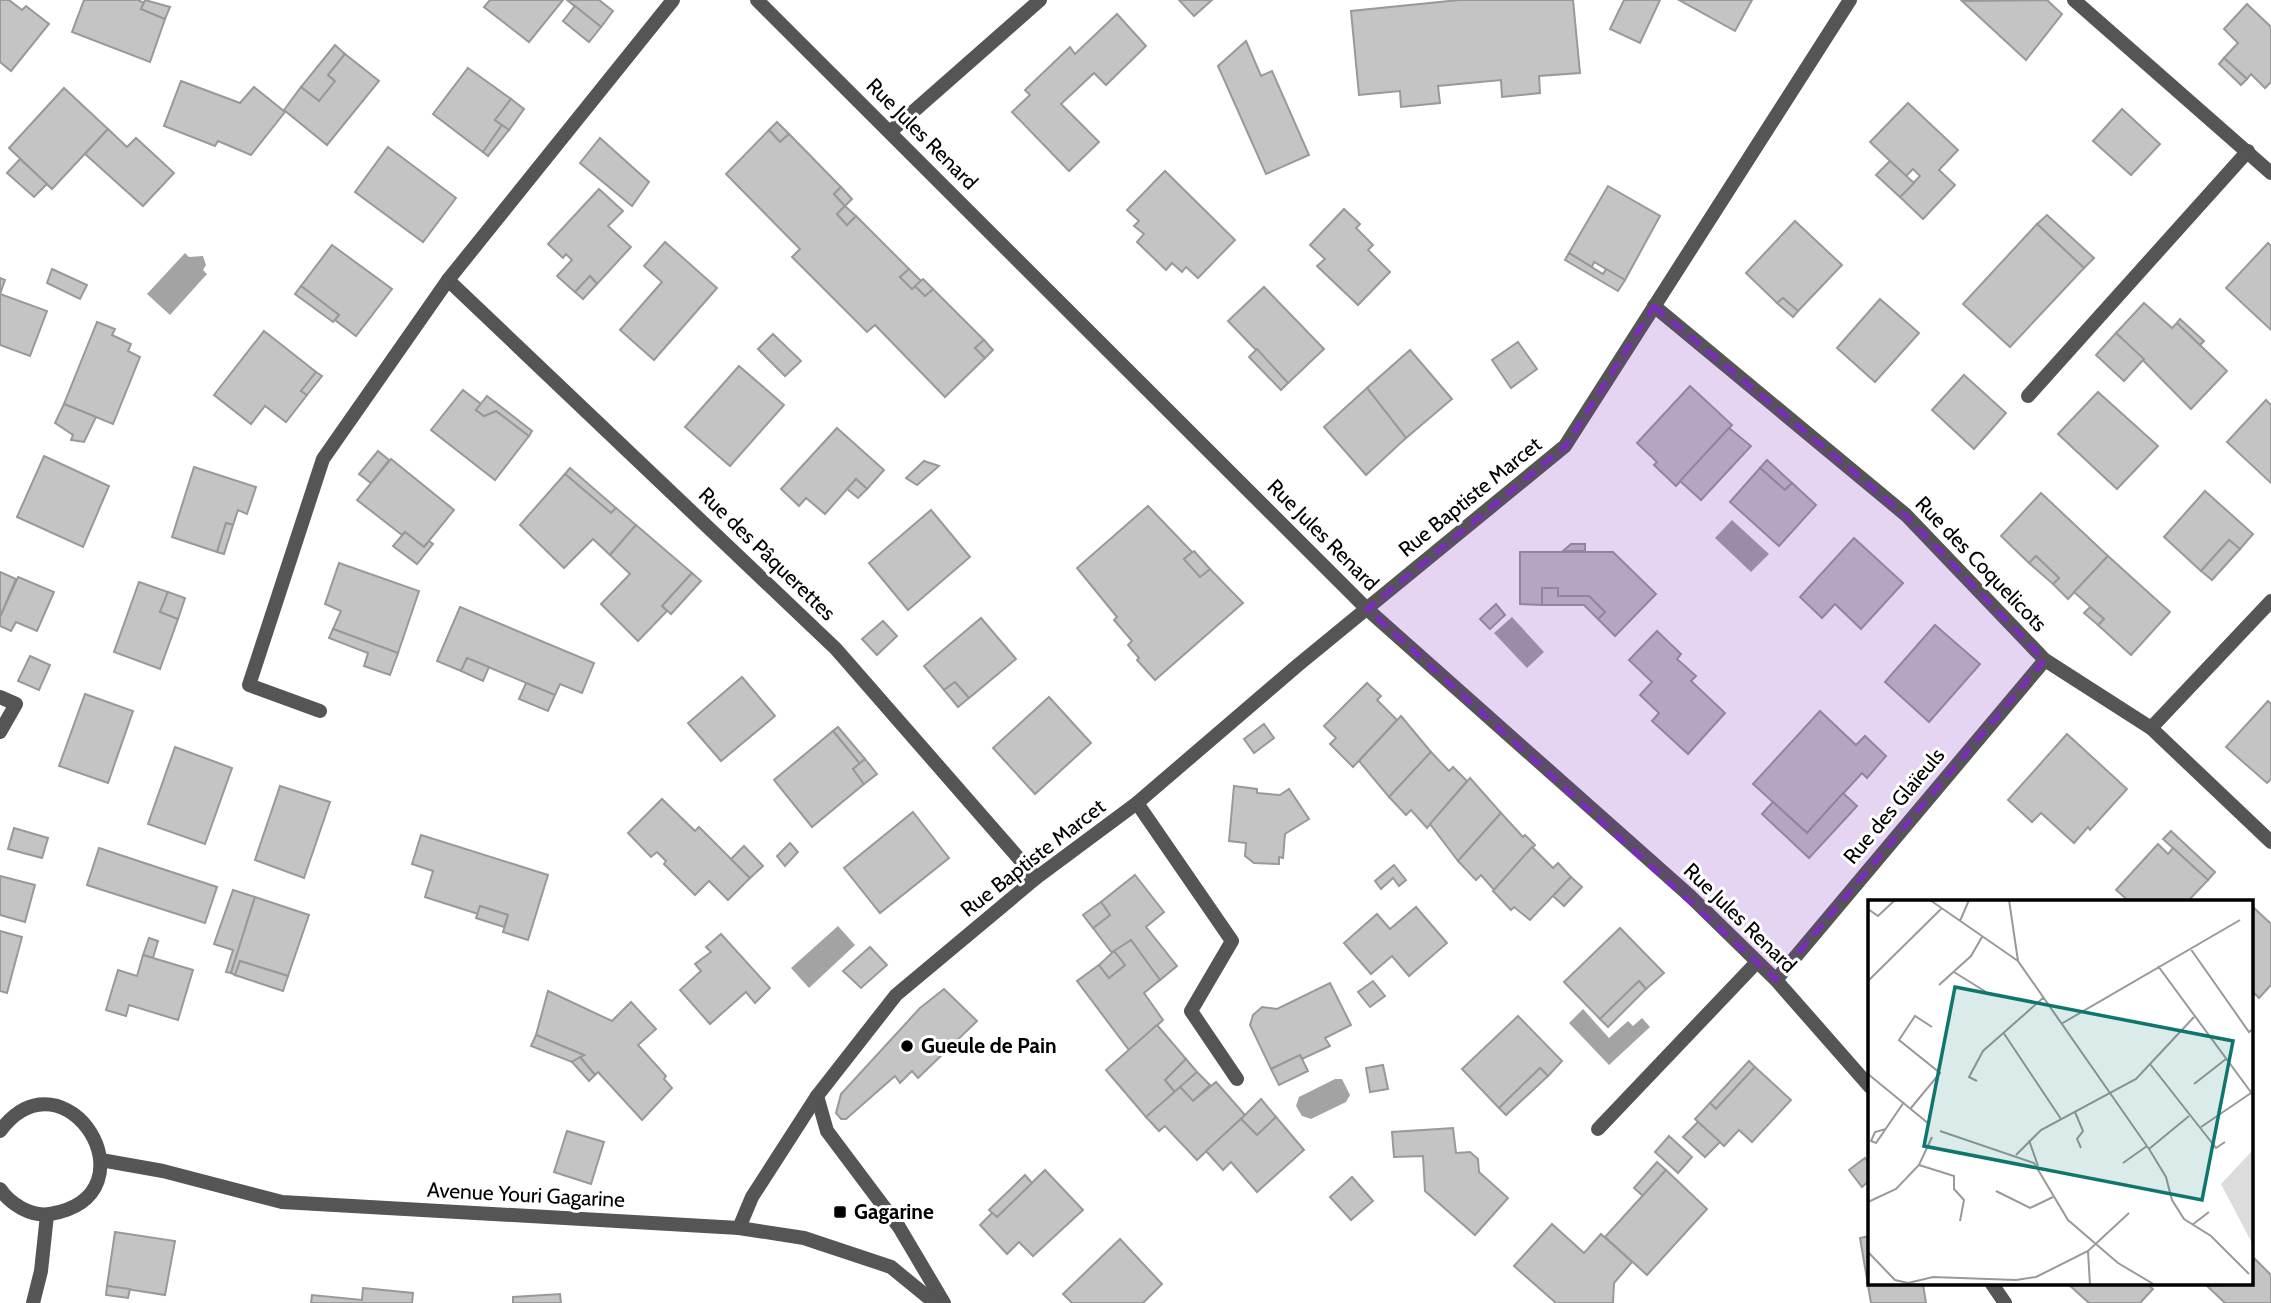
<svg xmlns="http://www.w3.org/2000/svg" width="2271" height="1303" viewBox="0 0 2271 1303" font-family="Cabin,sans-serif">
  <style>
    .water { fill: #a3a3a3 }
    .building { fill: #c4c4c4; stroke: #999; stroke-width: 2 }
    .lines { fill: none; stroke-linecap: round; stroke-linejoin: round }
    .minor { stroke: #555; stroke-width: 14 }
    .tertiary { stroke: #555; stroke-width: 14 }
    .marked { fill: #7b2cbf; fill-opacity: 0.2; stroke: #7b2cbf; stroke-width: 5; stroke-dasharray: 14 9; stroke-linejoin: round }
    .poi-dot { fill: #000; stroke: #fff; stroke-width: 2.5 }
    .labels { text-anchor: middle; stroke-width: 6; stroke-linejoin: round; paint-order: stroke }
    .street-label { font-size: 21px; fill: #000; stroke: #fff }
    .poi-label { font-size: 21px; font-weight: bold; fill: #000; stroke: #fff; text-anchor: start }
    .inset-road { fill: none; stroke: #999; stroke-width: 2 }
    .view { fill: #0f766e; fill-opacity: 0.15; stroke: #0f766e; stroke-width: 3.5 }
    .inset-edge { fill: none; stroke: #000; stroke-width: 3.5 }
  </style>
  <rect width="100%" height="100%" fill="#fff"/>
  <g class="water">
    <polygon points="185,253 189,257 203,256 206,265 203,270 207,274 170,315 147,294"/>
    <polygon points="1732,520 1769,554 1751,572 1715,538"/>
    <polygon points="1512,617 1544,652 1527,668 1494,633"/>
    <polygon points="838,926 855,945 809,988 791,968"/>
    <polygon points="1583,1009 1609,1038 1628,1021 1633,1026 1642,1018 1650,1027 1609,1065 1569,1023"/>
    <polygon points="1335,1079 1342,1079 1350,1095 1346,1102 1311,1119 1302,1116 1296,1106 1299,1097"/>
  </g>
  <g class="building">
    <polygon points="0,0 9,0 22,10 26,6 49,24 11,71 0,62"/>
    <polygon points="84,0 138,0 144,3 141,9 165,19 150,62 72,32"/>
    <polygon points="145,0 170,7 165,19 141,9"/>
    <polygon points="490,0 563,0 529,42 484,7"/>
    <polygon points="567,0 599,0 613,11 601,27"/>
    <polygon points="1179,0 1212,0 1194,16"/>
    <polygon points="1459,0 1573,0 1580,73 1539,76 1540,93 1502,97 1501,80 1438,86 1440,103 1401,107 1400,91 1359,95 1351,11"/>
    <polygon points="1624,0 1660,0 1640,43 1610,29"/>
    <polygon points="1679,0 1752,0 1735,31"/>
    <polygon points="2047,0 2062,14 2026,60 1962,1"/>
    <polygon points="2247,4 2271,27 2271,82 2265,88 2251,74 2247,79 2224,58 2238,43 2224,29"/>
    <polygon points="575,6 601,27 589,42 563,21"/>
    <polygon points="1117,14 1146,46 1106,85 1094,73 1061,104 1099,142 1069,171 1012,112 1030,95 1025,90 1070,47 1075,54"/>
    <polygon points="1246,41 1261,76 1272,71 1309,155 1266,174 1218,66"/>
    <polygon points="335,45 345,54 328,75 335,81 319,101 301,87"/>
    <polygon points="345,54 379,81 327,145 284,110 301,87 319,101 335,81 328,75"/>
    <polygon points="2224,58 2247,79 2241,85 2219,64"/>
    <polygon points="468,68 511,99 495,120 502,125 483,152 433,114"/>
    <polygon points="181,81 240,103 254,87 285,112 251,155 218,141 215,146 164,126"/>
    <polygon points="64,88 108,129 52,189 9,148"/>
    <polygon points="511,99 524,109 509,130 495,120"/>
    <polygon points="1908,103 1958,150 1939,170 1955,185 1923,219 1900,197 1920,176 1913,169 1906,176 1870,142"/>
    <polygon points="2122,109 2160,144 2131,175 2093,141"/>
    <polygon points="777,122 789,134 780,142 769,130"/>
    <polygon points="502,125 509,130 488,156 483,152"/>
    <polygon points="108,129 127,147 136,138 174,173 143,206 85,154"/>
    <polygon points="769,130 780,142 789,134 841,187 834,194 845,206 837,214 847,225 856,216 909,269 900,277 912,289 915,286 925,296 933,289 984,340 975,348 985,358 945,397 875,325 867,332 792,257 800,249 726,174"/>
    <polygon points="600,138 649,182 632,206 580,163"/>
    <polygon points="388,147 456,198 423,242 355,192"/>
    <polygon points="20,159 47,184 34,197 7,173"/>
    <polygon points="1890,161 1914,183 1900,197 1876,175"/>
    <polygon points="1165,171 1235,240 1198,278 1186,267 1182,272 1172,263 1166,270 1137,242 1144,234 1134,226 1139,221 1127,210"/>
    <polygon points="1608,186 1660,216 1625,280 1594,262 1592,267 1569,253"/>
    <polygon points="841,187 852,199 845,206 834,194"/>
    <polygon points="599,189 623,211 608,226 631,247 597,284 590,276 575,292 557,276 572,260 566,254 563,258 548,244"/>
    <polygon points="845,206 856,216 847,225 837,214"/>
    <polygon points="1344,209 1360,224 1356,228 1373,245 1368,250 1390,272 1358,305 1317,266 1325,259 1310,245"/>
    <polygon points="2047,215 2094,258 2084,268 2037,224"/>
    <polygon points="1795,221 1842,265 1798,311 1783,298 1777,303 1746,273"/>
    <polygon points="2037,224 2084,268 2010,347 1963,304"/>
    <polygon points="665,242 717,288 654,360 620,330 662,282 644,266"/>
    <polygon points="2268,243 2271,246 2271,330 2226,288"/>
    <polygon points="332,245 392,289 356,336 335,320 339,315 301,286"/>
    <polygon points="1569,253 1603,274 1606,269 1625,280 1618,291 1565,260"/>
    <polygon points="52,269 87,285 80,299 47,283"/>
    <polygon points="909,269 921,281 912,289 900,277"/>
    <polygon points="590,276 597,284 583,299 575,292"/>
    <polygon points="0,278 5,280 0,294 47,311 30,356 0,345"/>
    <polygon points="923,279 933,289 925,296 915,286"/>
    <polygon points="301,286 339,315 333,322 295,294"/>
    <polygon points="1264,287 1324,349 1288,383 1228,321"/>
    <polygon points="1783,298 1798,311 1793,317 1777,303"/>
    <polygon points="1880,299 1919,333 1875,382 1837,348"/>
    <polygon points="2144,303 2172,328 2177,323 2227,371 2191,409 2116,333"/>
    <polygon points="2180,319 2204,341 2200,345 2177,323"/>
    <polygon points="97,322 115,329 112,335 131,344 128,351 140,357 113,424 64,404"/>
    <polygon points="264,331 316,372 301,391 307,395 286,422 265,406 251,424 214,395"/>
    <polygon points="2116,333 2144,359 2124,381 2096,355"/>
    <polygon points="773,334 801,361 785,376 758,349"/>
    <polygon points="984,340 993,350 985,358 975,348"/>
    <polygon points="1518,342 1537,369 1511,388 1492,360"/>
    <polygon points="1257,349 1288,383 1281,390 1249,357"/>
    <polygon points="1410,350 1452,399 1406,438 1367,388"/>
    <polygon points="739,366 784,405 730,466 685,427"/>
    <polygon points="316,372 322,376 307,395 301,391"/>
    <polygon points="1964,375 2006,413 1974,449 1932,410"/>
    <polygon points="1690,386 1732,425 1676,486 1654,465 1657,462 1637,443"/>
    <polygon points="1367,388 1406,438 1366,475 1324,427"/>
    <polygon points="463,390 481,404 476,410 484,416 496,411 529,436 495,480 431,430"/>
    <polygon points="2098,392 2158,446 2117,489 2058,434"/>
    <polygon points="487,396 532,431 529,436 496,411 484,416 476,410"/>
    <polygon points="2266,400 2271,405 2271,483 2227,442"/>
    <polygon points="64,404 96,417 84,442 71,440 73,435 55,423"/>
    <polygon points="837,428 884,470 867,489 856,479 825,514 806,498 799,506 781,489"/>
    <polygon points="1729,428 1751,446 1701,500 1680,481"/>
    <polygon points="378,451 389,460 371,483 359,474"/>
    <polygon points="44,456 109,486 83,547 17,517"/>
    <polygon points="391,459 454,510 424,547 405,532 402,535 357,500"/>
    <polygon points="1767,460 1792,483 1785,490 1760,468"/>
    <polygon points="924,461 939,466 917,485 906,478"/>
    <polygon points="194,467 256,487 247,514 238,510 233,525 226,523 217,552 172,537"/>
    <polygon points="570,468 616,508 611,513 565,474"/>
    <polygon points="1760,468 1785,490 1792,483 1816,505 1779,546 1730,502"/>
    <polygon points="565,474 611,513 616,508 636,525 610,555 593,539 564,568 520,525"/>
    <polygon points="856,479 867,489 858,498 847,489"/>
    <polygon points="2205,491 2253,534 2240,549 2229,540 2201,571 2164,537"/>
    <polygon points="2041,493 2108,556 2068,599 2053,584 2059,578 2036,556 2029,563 2001,536"/>
    <polygon points="1148,506 1192,552 1184,559 1200,577 1210,569 1243,603 1155,680 1137,660 1139,658 1128,645 1132,641 1114,620 1117,617 1077,568"/>
    <polygon points="931,510 970,557 908,610 869,563"/>
    <polygon points="226,523 233,525 224,554 217,552"/>
    <polygon points="636,525 692,573 662,606 667,611 638,641 601,604 630,574 610,555"/>
    <polygon points="405,532 424,547 429,541 433,544 417,564 393,546"/>
    <polygon points="1854,538 1903,583 1861,629 1835,604 1822,618 1800,597"/>
    <polygon points="2229,540 2240,549 2212,580 2201,571"/>
    <polygon points="1571,544 1585,544 1585,551 1563,551"/>
    <polygon points="1194,551 1210,569 1200,577 1184,559"/>
    <polygon points="1520,552 1613,552 1656,594 1615,636 1598,619 1605,612 1589,596 1558,596 1558,588 1542,588 1542,605 1520,604"/>
    <polygon points="2036,556 2059,578 2053,584 2029,563"/>
    <polygon points="2108,556 2170,612 2131,655 2098,625 2104,619 2074,592"/>
    <polygon points="339,563 419,591 398,653 333,629 341,611 325,604"/>
    <polygon points="0,572 16,579 0,617"/>
    <polygon points="692,573 701,581 671,614 662,606"/>
    <polygon points="18,577 54,592 37,631 16,622 11,631 0,626 0,617"/>
    <polygon points="139,582 168,592 160,612 178,619 160,669 114,652"/>
    <polygon points="1542,588 1558,588 1558,596 1589,596 1605,612 1598,619 1584,605 1542,605"/>
    <polygon points="168,592 185,598 178,619 160,612"/>
    <polygon points="1496,604 1505,615 1490,629 1480,619"/>
    <polygon points="460,607 594,663 582,693 560,684 555,695 467,658 461,671 437,661"/>
    <polygon points="2090,607 2104,619 2098,625 2084,613"/>
    <polygon points="981,618 1016,659 969,698 955,682 944,690 924,666"/>
    <polygon points="883,621 897,636 877,655 862,639"/>
    <polygon points="1935,625 1980,664 1929,722 1885,682"/>
    <polygon points="333,629 398,653 390,675 364,666 368,653 329,638"/>
    <polygon points="1657,631 1681,654 1677,659 1696,676 1691,681 1725,713 1688,754 1652,721 1659,713 1640,695 1652,682 1629,660"/>
    <polygon points="30,656 50,665 39,690 18,681"/>
    <polygon points="467,658 489,667 483,681 461,671"/>
    <polygon points="742,677 775,716 721,761 688,723"/>
    <polygon points="955,682 969,698 958,707 944,690"/>
    <polygon points="526,683 555,695 548,711 519,699"/>
    <polygon points="1367,683 1381,696 1377,700 1397,720 1353,767 1330,744 1336,738 1324,726"/>
    <polygon points="85,694 133,711 108,783 59,766"/>
    <polygon points="1049,697 1091,743 1035,794 993,748"/>
    <polygon points="2268,701 2271,704 2271,779 2267,783 2226,747"/>
    <polygon points="1820,711 1856,745 1865,736 1886,756 1867,778 1862,773 1807,833 1753,784"/>
    <polygon points="1401,716 1431,752 1389,797 1359,761"/>
    <polygon points="1264,724 1274,738 1254,753 1244,739"/>
    <polygon points="838,727 865,759 860,764 833,731"/>
    <polygon points="833,731 860,764 853,769 864,784 812,827 774,780"/>
    <polygon points="2067,734 2127,789 2090,830 2088,827 2074,843 2041,813 2032,822 2008,800"/>
    <polygon points="175,747 232,768 205,844 148,824"/>
    <polygon points="1431,752 1449,771 1453,767 1467,781 1427,828 1411,810 1406,815 1389,797"/>
    <polygon points="865,759 877,774 864,784 853,769"/>
    <polygon points="1470,778 1501,813 1458,861 1430,824"/>
    <polygon points="280,786 330,802 304,878 255,860"/>
    <polygon points="1234,786 1257,789 1257,793 1280,795 1289,789 1309,819 1285,834 1283,858 1279,857 1279,864 1254,863 1245,856 1246,843 1229,841"/>
    <polygon points="1843,793 1857,806 1809,858 1762,814 1773,802 1807,833"/>
    <polygon points="662,799 695,831 699,827 750,878 728,900 709,881 695,895 664,864 666,861 657,852 651,857 628,833"/>
    <polygon points="913,812 949,858 880,913 844,868"/>
    <polygon points="1501,813 1523,837 1525,835 1535,845 1494,890 1481,875 1476,880 1458,861"/>
    <polygon points="14,828 48,838 42,858 8,849"/>
    <polygon points="2171,831 2215,872 2208,880 2163,839"/>
    <polygon points="421,835 548,875 528,940 503,932 508,915 480,906 478,914 425,897 433,871 412,864"/>
    <polygon points="790,843 798,852 785,866 777,856"/>
    <polygon points="2158,844 2168,854 2173,848 2208,880 2187,902 2130,902 2116,890"/>
    <polygon points="744,846 763,866 750,878 731,859"/>
    <polygon points="1532,847 1553,868 1558,863 1571,877 1530,920 1514,907 1511,910 1493,891"/>
    <polygon points="99,848 217,887 205,923 87,885"/>
    <polygon points="1394,865 1406,880 1399,886 1393,878 1381,889 1375,881"/>
    <polygon points="1135,875 1164,912 1146,927 1177,966 1160,980 1131,940 1112,953 1093,928 1110,915 1101,902"/>
    <polygon points="0,876 35,885 25,922 0,915"/>
    <polygon points="1571,877 1582,887 1564,906 1553,896"/>
    <polygon points="233,890 255,897 231,973 226,972 233,950 214,944"/>
    <polygon points="255,897 309,915 288,976 240,961 235,975 231,973"/>
    <polygon points="1101,902 1110,915 1093,928 1083,915"/>
    <polygon points="480,906 508,915 504,927 476,918"/>
    <polygon points="2252,906 2271,924 2271,985 2259,998 2252,991"/>
    <polygon points="1416,907 1447,943 1409,976 1392,956 1371,974 1344,943 1377,914 1390,929"/>
    <polygon points="1620,928 1664,973 1646,989 1639,981 1600,1019 1564,982"/>
    <polygon points="0,931 22,937 7,993 0,991"/>
    <polygon points="721,934 770,988 755,1003 746,992 710,1024 680,990 701,971 695,964 711,952 706,947"/>
    <polygon points="149,938 158,941 153,958 143,955"/>
    <polygon points="1131,940 1160,980 1144,993 1163,1020 1129,1050 1077,981 1099,965 1109,978 1125,965 1114,951"/>
    <polygon points="870,947 887,965 861,988 843,971"/>
    <polygon points="1114,951 1125,965 1109,978 1099,965"/>
    <polygon points="143,955 193,970 178,1020 129,1005 126,1016 106,1010 118,970 137,976"/>
    <polygon points="240,961 288,976 283,991 235,975"/>
    <polygon points="1373,981 1385,996 1370,1007 1358,992"/>
    <polygon points="1639,981 1646,989 1608,1027 1600,1019"/>
    <polygon points="1330,983 1351,1025 1325,1038 1330,1046 1302,1059 1300,1055 1271,1069 1250,1025 1253,1015 1262,1007 1277,1009"/>
    <polygon points="944,989 977,1021 918,1078 912,1071 900,1083 895,1076 846,1119 841,1119 836,1113 841,1094 920,1008"/>
    <polygon points="548,991 612,1021 631,1002 656,1029 638,1045 666,1076 664,1079 672,1088 642,1120 598,1072 595,1075 580,1057 584,1055 536,1035"/>
    <polygon points="1518,1016 1562,1061 1548,1076 1540,1068 1499,1108 1462,1069"/>
    <polygon points="1157,1025 1186,1059 1165,1080 1175,1092 1146,1117 1106,1070"/>
    <polygon points="536,1035 584,1055 572,1062 531,1046"/>
    <polygon points="1300,1055 1308,1071 1279,1085 1271,1069"/>
    <polygon points="580,1057 595,1075 589,1081 572,1062"/>
    <polygon points="1186,1059 1197,1072 1175,1092 1165,1080"/>
    <polygon points="1749,1061 1755,1067 1716,1109 1710,1103"/>
    <polygon points="1383,1065 1388,1089 1370,1092 1366,1068"/>
    <polygon points="1755,1067 1791,1100 1752,1142 1739,1130 1724,1146 1695,1119 1710,1103 1716,1109"/>
    <polygon points="1540,1068 1548,1076 1506,1115 1499,1108"/>
    <polygon points="1197,1072 1210,1085 1193,1101 1180,1087"/>
    <polygon points="1216,1082 1245,1115 1197,1160 1165,1126 1159,1131 1146,1117 1180,1087 1193,1101"/>
    <polygon points="1261,1099 1276,1117 1257,1135 1241,1119"/>
    <polygon points="1276,1117 1304,1150 1257,1192 1231,1162 1223,1170 1206,1151 1241,1119 1257,1135"/>
    <polygon points="1698,1122 1720,1142 1705,1157 1683,1137"/>
    <polygon points="1453,1128 1456,1153 1470,1152 1478,1159 1479,1172 1508,1198 1475,1235 1425,1191 1423,1156 1394,1157 1392,1132"/>
    <polygon points="567,1131 604,1142 591,1184 554,1172"/>
    <polygon points="1669,1136 1692,1157 1678,1173 1655,1152"/>
    <polygon points="1865,1158 1870,1165 1870,1180 1862,1187 1849,1170"/>
    <polygon points="1657,1162 1666,1170 1643,1196 1634,1188"/>
    <polygon points="1045,1170 1083,1210 1033,1256 1019,1242 1007,1254 980,1225 993,1212 997,1217"/>
    <polygon points="1666,1170 1707,1209 1647,1275 1605,1237"/>
    <polygon points="1025,1175 1032,1183 997,1217 989,1210"/>
    <polygon points="1352,1177 1373,1201 1351,1220 1330,1197"/>
    <polygon points="1552,1224 1584,1253 1601,1234 1632,1262 1614,1283 1613,1303 1556,1303 1514,1266"/>
    <polygon points="115,1232 175,1241 165,1295 107,1286"/>
    <polygon points="1870,1236 1870,1284 1923,1284 1926,1303 1871,1303 1860,1238"/>
    <polygon points="1120,1239 1162,1284 1143,1303 1072,1303 1063,1294"/>
    <polygon points="2252,1256 2271,1275 2271,1303 2225,1303 2207,1286 2252,1284"/>
    <polygon points="2068,1284 2147,1284 2153,1289 2140,1303 2089,1303"/>
    <polygon points="107,1286 130,1289 128,1298 106,1295"/>
    <polygon points="363,1288 413,1293 412,1303 311,1303 312,1295 362,1300"/>
    <polygon points="560,1294 561,1303 513,1303 513,1297"/>
  </g>
  <g class="lines">
    <g class="minor">
      <polyline points="757,0 1367,609 1690,896 1776,980 1870,1087"/>
      <polyline points="2074,0 2271,173"/>
      <polyline points="890,132 1040,0"/>
      <polyline points="448,280 836,649 1036,878"/>
      <polyline points="1654,306 1906,515 2045,660 2151,728 2271,842"/>
      <polyline points="2028,396 2248,151"/>
      <polyline points="0,697 16,704 0,732"/>
      <polyline points="320,711 249,685 323,459 448,280 673,0"/>
      <polyline points="2151,728 2271,601"/>
      <polyline points="1137,803 1232,941 1191,1011 1237,1079"/>
      <polyline points="1776,980 2045,660"/>
      <polyline points="817,1096 827,1131 899,1227 944,1303"/>
      <polyline points="1598,1129 1757,962"/>
      <polyline points="739,1228 752,1197 817,1096 896,995 1036,878 1137,803 1298,665 1565,446 1850,0"/>
      <polyline points="1992,1284 2005,1303"/>
    </g>
    <g class="tertiary">
      <path d="M0,1131C65,1044 160,1195 50,1214C31,1217 10,1204 0,1189"/>
      <polyline points="101,1160 163,1171 282,1202 739,1228 804,1238 891,1267 935,1303"/>
      <polyline points="33,1303 41,1271 47,1215"/>
    </g>
  </g>
  <path class="marked" d="M1654,306L1906,515L2045,660L1776,980L1367,609L1565,446Z"/>
  <g class="poi-dot">
    <circle cx="907" cy="1046" r="7"/>
    <rect x="833" y="1205" width="14" height="14" rx="3.5"/>
  </g>
  <g class="labels">
    <g class="street-label">
      <text transform="translate(922 134) rotate(45)" y="7">Rue Jules Renard</text>
      <text transform="translate(1470 497) rotate(-39)" y="7">Rue Baptiste Marcet</text>
      <text transform="translate(1323 535) rotate(45)" y="7">Rue Jules Renard</text>
      <text transform="translate(767 554) rotate(44)" y="7">Rue des Pâquerettes</text>
      <text transform="translate(1981 564) rotate(46)" y="7">Rue des Coquelicots</text>
      <text transform="translate(1894 806) rotate(-50)" y="7">Rue des Glaïeuls</text>
      <text transform="translate(1033 858) rotate(-38)" y="7">Rue Baptiste Marcet</text>
      <text transform="translate(1740 918) rotate(44)" y="7">Rue Jules Renard</text>
      <text transform="translate(526 1195) rotate(3)" y="7">Avenue Youri Gagarine</text>
    </g>
    <g class="poi-label">
      <text x="921" y="1053">Gueule de Pain</text>
      <text x="854" y="1219">Gagarine</text>
    </g>
  </g>
  <g transform="translate(1868 900)">
    <rect width="385" height="385" fill="#fff"/>
    <path d="M385,250V345L353,284Z" fill="#dcdcdc"/>
    <path class="inset-road" d="M62,0L150,61M141,0L150,61L281,249L298,277L304,300L316,319L343,336L381,374M0,9L10,16L27,0M92,21L101,0M322,48L381,132L385,129M290,66L385,195M86,72L118,92M0,81L74,8M71,85L103,56L114,37M193,124L372,20M135,132L193,219M282,164L348,248L357,242M0,174L61,224M109,181L101,177L115,151L175,98M326,184L358,159M43,208L72,173L31,140L47,116L64,127M207,212L215,231L209,239L213,248M333,227L383,193M18,229L7,232L3,241L8,243L36,202M72,231L166,263L200,320L250,363L287,385M161,240L170,266M281,249L321,216M148,255L173,230L268,179L326,117M255,263L279,246M51,265L86,276V289L96,300L92,321M128,291L162,308L185,297M0,302L28,289L51,265L64,237M324,325L341,312M220,351L222,385M0,352L27,380L40,383L65,377L148,380L168,377L220,351L261,313"/>
    <path class="view" d="M87,87L365,141L334,300L56,246Z"/>
    <rect width="385" height="385" class="inset-edge"/>
  </g>
</svg>
